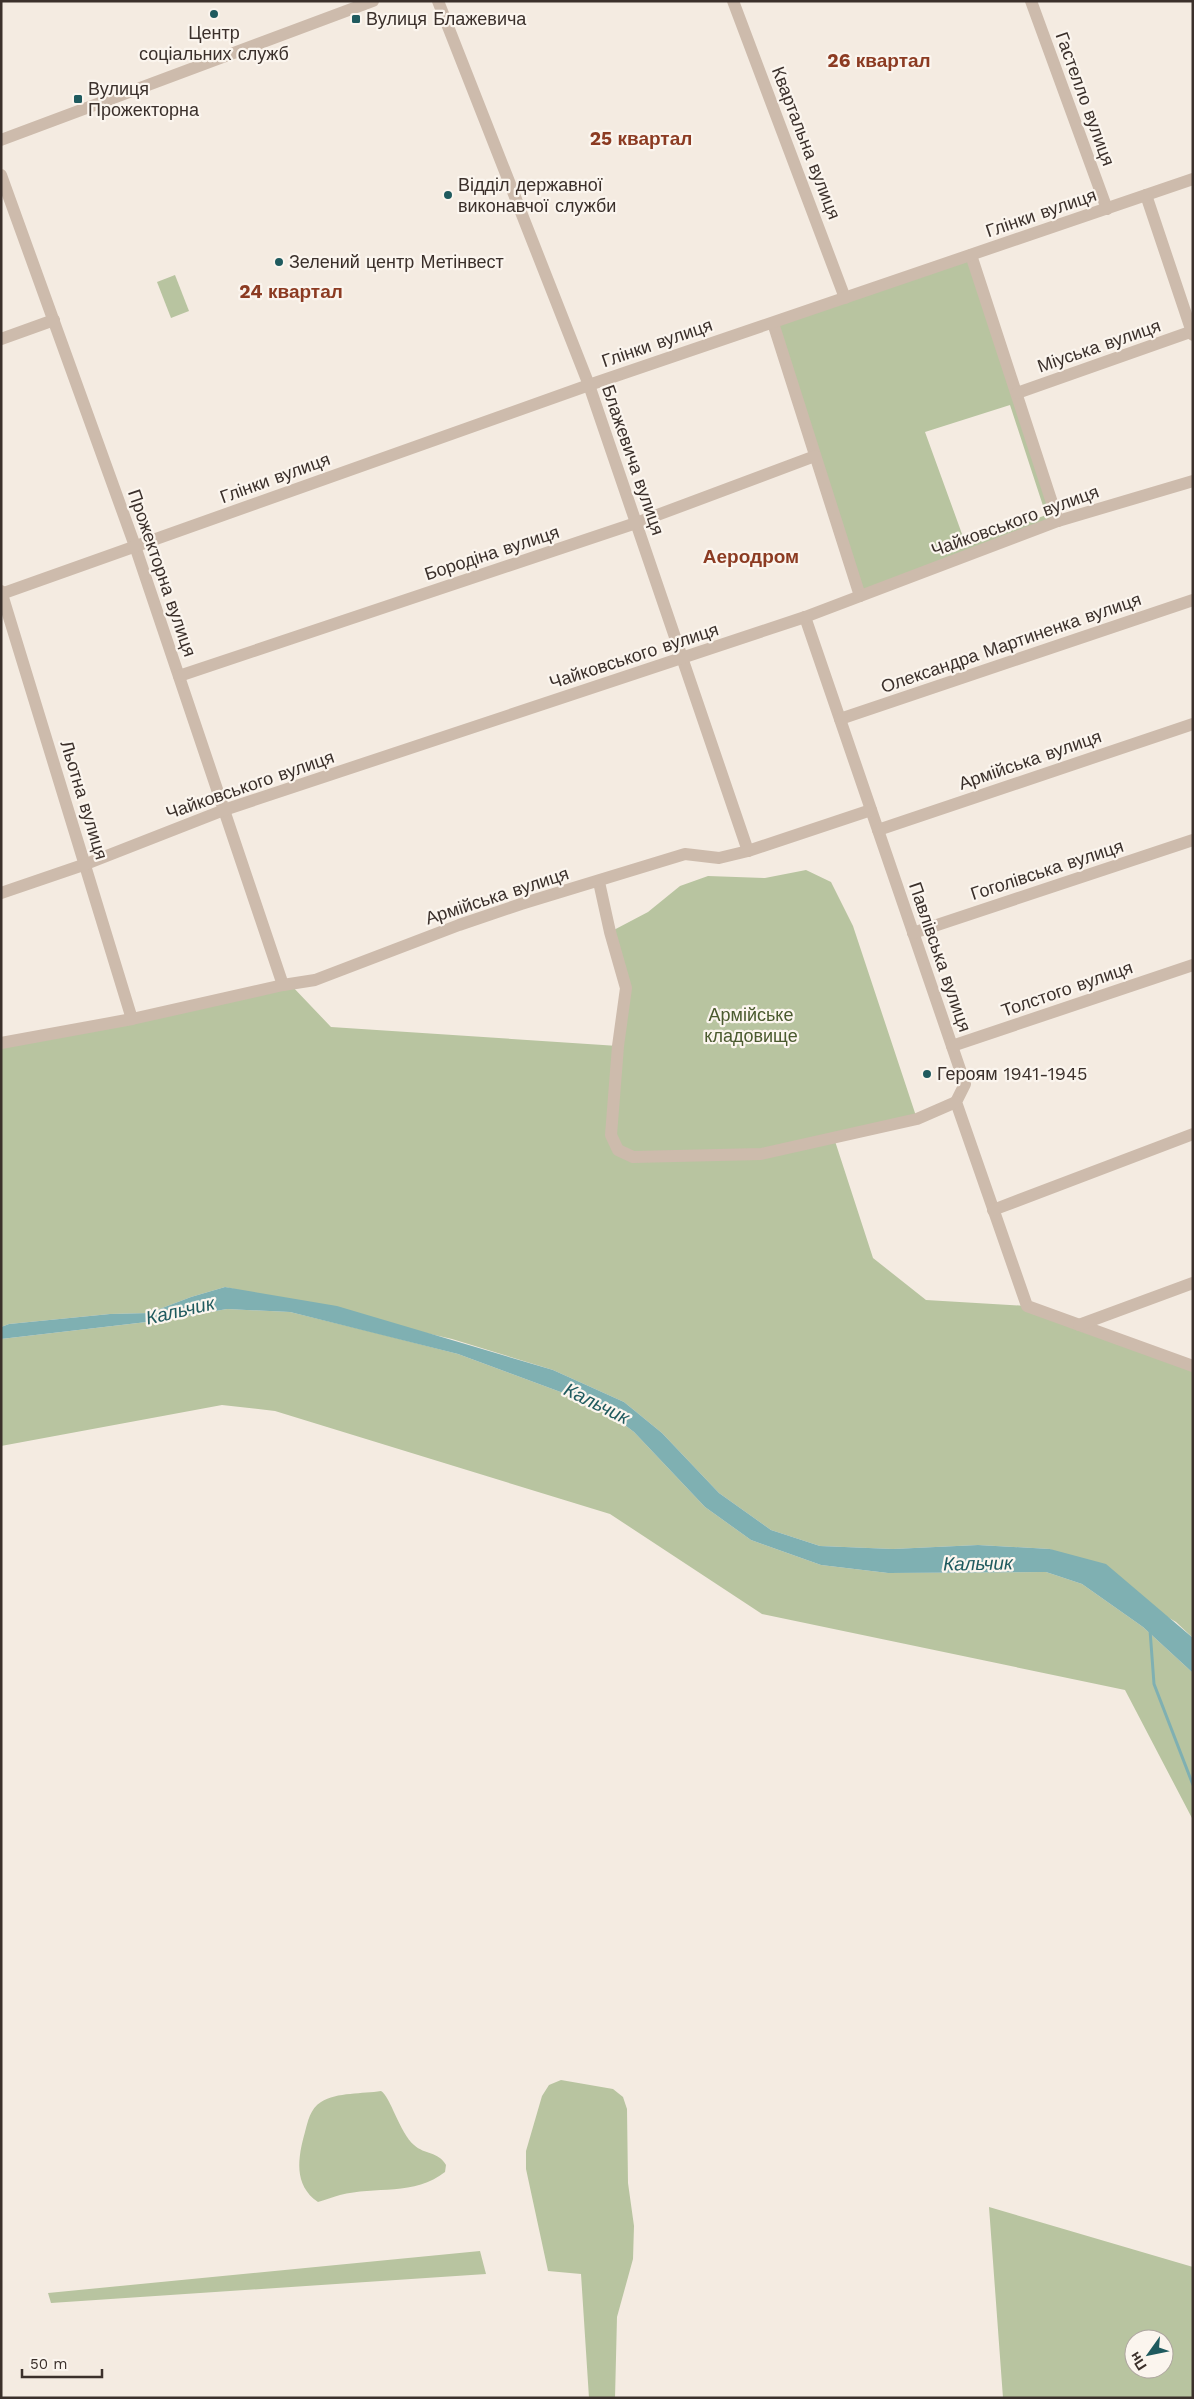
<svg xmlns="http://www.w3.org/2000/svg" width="1194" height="2399" viewBox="0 0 1194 2399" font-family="'Work Sans',sans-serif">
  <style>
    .green { fill: #b8c4a0; fill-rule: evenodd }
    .water { fill: #7fb0b2 }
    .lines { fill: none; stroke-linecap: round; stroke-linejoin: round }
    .stream { stroke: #7fb0b2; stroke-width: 3 }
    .minor { stroke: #cdbbac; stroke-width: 12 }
    .poi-dot { fill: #1f5a5e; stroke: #fbf5ee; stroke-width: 2 }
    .labels { text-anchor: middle; stroke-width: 4.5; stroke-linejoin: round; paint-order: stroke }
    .poi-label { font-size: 18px; fill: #3b302b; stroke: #fbf5ee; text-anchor: start }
    .street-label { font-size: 18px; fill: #3b302b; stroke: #fbf5ee }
    .park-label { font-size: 18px; fill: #4a5a2e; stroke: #fbf5ee }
    .neighbourhood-label { font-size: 19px; font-weight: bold; fill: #8c3b22; stroke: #fbf5ee }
    .water-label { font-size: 19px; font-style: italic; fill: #1f5a5e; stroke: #fbf5ee }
  </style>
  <rect width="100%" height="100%" fill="#f4ebe1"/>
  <g class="green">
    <path d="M969,259L1055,519L862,592L777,324ZM1010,405L1046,515L966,545L925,432Z"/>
    <polygon points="175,275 189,311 171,318 157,282"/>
    <polygon points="806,870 831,882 853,926 917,1119 834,1138 873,1258 926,1300 1027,1306 1193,1366 1193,1638 1176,1622 1050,1549 978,1545 893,1549 820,1546 771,1530 719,1493 662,1433 624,1402 553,1370 452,1339 225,1287 191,1297 149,1313 110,1314 9,1324 1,1327 1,1043 290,984 331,1027 618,1046 626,988 610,932 648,912 680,886 708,876 765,878"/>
    <polygon points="227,1309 290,1312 380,1334 458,1354 601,1407 634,1432 705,1507 751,1540 821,1565 888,1573 1046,1572 1082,1584 1143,1627 1193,1673 1193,1820 1125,1690 762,1614 610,1514 275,1411 222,1405 1,1446 1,1339 164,1320"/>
    <polygon points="561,2080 613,2089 623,2097 627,2109 628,2183 634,2226 633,2259 617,2317 615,2398 589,2398 581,2274 548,2271 526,2169 526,2151 542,2096 549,2085"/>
    <path d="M381,2091C390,2096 400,2133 414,2145C425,2155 438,2151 446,2165L445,2172C415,2196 375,2186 340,2195C332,2197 326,2200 318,2202C293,2185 298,2157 305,2132C308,2121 310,2109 321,2102C337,2092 363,2094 381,2091Z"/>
    <path d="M989,2207L1193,2267V2398H1003ZM1134,2339H1164V2369H1134Z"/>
    <polygon points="480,2251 486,2274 51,2303 48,2293"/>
  </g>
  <polygon class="water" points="225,1287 337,1306 553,1370 624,1402 662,1433 719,1493 771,1530 820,1546 893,1549 978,1545 1050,1549 1106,1564 1193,1638 1193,1673 1143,1627 1082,1584 1046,1572 888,1573 821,1565 751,1540 705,1507 634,1432 601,1407 458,1354 290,1312 227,1309 164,1320 1,1339 1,1327 9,1324 110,1314 149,1313 191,1297"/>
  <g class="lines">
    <polyline class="stream" points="1150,1630 1154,1684 1193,1785"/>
    <g class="minor">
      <polyline points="438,1 589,385 748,851"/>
      <polyline points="733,1 845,298"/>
      <polyline points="1031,1 1107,209"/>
      <polyline points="1,140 373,1"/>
      <polyline points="1,175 135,546 283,985"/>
      <polyline points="1146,195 1193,335"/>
      <polyline points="971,255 1058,521"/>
      <polyline points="773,323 860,596"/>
      <polyline points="1,339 54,320"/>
      <polyline points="1017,393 1193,331"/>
      <polyline points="1,591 132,1019"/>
      <polyline points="1,594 589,385 1193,179"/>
      <polyline points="805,617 965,1084 956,1102 1027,1306 1193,1366"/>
      <polyline points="179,676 636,523 815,456"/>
      <polyline points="840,719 1193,600"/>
      <polyline points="878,830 1193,724"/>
      <polyline points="599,882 610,932 626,988 618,1046 611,1135 618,1150 633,1157 761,1154 917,1119 956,1102"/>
      <polyline points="1,893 86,864 224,810 805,617 1058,521 1193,481"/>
      <polyline points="913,933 1193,840"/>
      <polyline points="1,1043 132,1019 283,985 315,980 459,925 521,904 685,854 719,858 748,851 871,810"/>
      <polyline points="952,1046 1193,965"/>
      <polyline points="993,1210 1193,1134"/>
      <polyline points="1079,1325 1193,1283"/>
    </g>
  </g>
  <g class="poi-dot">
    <circle cx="214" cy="14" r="5"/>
    <rect x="351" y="14" width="10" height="10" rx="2.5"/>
    <rect x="73" y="94" width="10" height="10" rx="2.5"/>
    <circle cx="448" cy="195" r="5"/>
    <circle cx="279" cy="262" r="5"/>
    <circle cx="927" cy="1074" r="5"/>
  </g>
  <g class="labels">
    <g class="poi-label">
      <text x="366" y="25">Вулиця Блажевича</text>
      <text x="214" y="39" text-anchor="middle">Центр<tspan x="214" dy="21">соціальних служб</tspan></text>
      <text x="88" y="95">Вулиця<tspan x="88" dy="21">Прожекторна</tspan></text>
      <text x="458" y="191">Відділ державної<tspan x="458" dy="21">виконавчої служби</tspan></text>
      <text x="289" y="268">Зелений центр Метінвест</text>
      <text x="937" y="1080">Героям 1941-1945</text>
    </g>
    <g class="street-label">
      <text transform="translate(1085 99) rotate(70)" y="6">Гастелло вулиця</text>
      <text transform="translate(806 143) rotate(69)" y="6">Квартальна вулиця</text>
      <text transform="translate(1041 213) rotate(-19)" y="6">Глінки вулиця</text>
      <text transform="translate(657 343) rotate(-19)" y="6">Глінки вулиця</text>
      <text transform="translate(1099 346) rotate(-19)" y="6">Міуська вулиця</text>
      <text transform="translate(633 460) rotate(71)" y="6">Блажевича вулиця</text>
      <text transform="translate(275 478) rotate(-20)" y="6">Глінки вулиця</text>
      <text transform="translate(1015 521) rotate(-20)" y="6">Чайковського вулиця</text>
      <text transform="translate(492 553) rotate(-18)" y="6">Бородіна вулиця</text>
      <text transform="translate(162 573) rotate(71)" y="6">Прожекторна вулиця</text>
      <text transform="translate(1011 643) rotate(-19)" y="6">Олександра Мартиненка вулиця</text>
      <text transform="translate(634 656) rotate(-18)" y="6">Чайковського вулиця</text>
      <text transform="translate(1030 760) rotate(-19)" y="6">Армійська вулиця</text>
      <text transform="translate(250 785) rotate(-19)" y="6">Чайковського вулиця</text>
      <text transform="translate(84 800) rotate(73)" y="6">Льотна вулиця</text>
      <text transform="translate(1047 870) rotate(-18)" y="6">Гоголівська вулиця</text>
      <text transform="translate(497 896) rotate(-18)" y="6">Армійська вулиця</text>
      <text transform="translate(940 957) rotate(71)" y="6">Павлівська вулиця</text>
      <text transform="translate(1067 989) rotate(-19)" y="6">Толстого вулиця</text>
    </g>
    <g class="park-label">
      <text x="751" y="1021">Армійське<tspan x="751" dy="21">кладовище</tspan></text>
    </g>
    <g class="neighbourhood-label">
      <text x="879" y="67">26 квартал</text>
      <text x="641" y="145">25 квартал</text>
      <text x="291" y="298">24 квартал</text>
      <text x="751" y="563">Аеродром</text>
    </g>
    <g class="water-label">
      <text transform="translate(180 1310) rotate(-13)" y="7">Кальчик</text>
      <text transform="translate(597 1403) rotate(26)" y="7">Кальчик</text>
      <text transform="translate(978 1563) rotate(-1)" y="7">Кальчик</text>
    </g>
  </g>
  <rect width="1194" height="2399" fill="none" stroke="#3b302b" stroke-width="5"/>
  <g transform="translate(1149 2354) rotate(237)"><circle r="24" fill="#fbf5ee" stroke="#aea6a0"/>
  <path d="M0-4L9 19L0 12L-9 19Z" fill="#1f5a5e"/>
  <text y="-8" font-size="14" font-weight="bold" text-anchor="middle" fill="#3b302b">Пн</text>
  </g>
  <path d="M22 2369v8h80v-8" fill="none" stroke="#3b302b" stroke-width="2.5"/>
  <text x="30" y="2369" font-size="15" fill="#3b302b" stroke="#fbf5ee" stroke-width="4" paint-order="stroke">50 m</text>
</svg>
